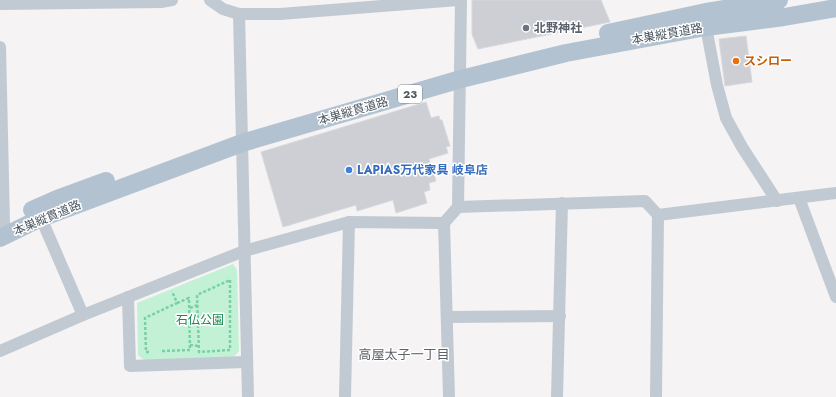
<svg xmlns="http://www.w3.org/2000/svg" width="836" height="397" viewBox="0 0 836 397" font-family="Jost,'Noto Sans JP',sans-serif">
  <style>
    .green { fill: #c3f1d5 }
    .building { fill: #cdcfd5; stroke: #d7d9de }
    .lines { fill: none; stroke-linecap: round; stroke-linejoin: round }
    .path { stroke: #7ad0a6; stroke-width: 2.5; stroke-dasharray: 3 2; stroke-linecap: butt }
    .street { stroke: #c1cad2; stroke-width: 12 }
    .primary { stroke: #b3c2d1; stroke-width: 18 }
    .worship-dot { fill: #6b7280; stroke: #fff; stroke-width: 1.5 }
    .food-dot { fill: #e8710a; stroke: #fff; stroke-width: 1.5 }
    .shop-dot { fill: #3f7fe0; stroke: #fff; stroke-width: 1.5 }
    .labels { text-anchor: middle; stroke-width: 3; stroke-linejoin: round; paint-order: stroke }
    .shield { fill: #fff; stroke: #808990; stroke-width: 1 }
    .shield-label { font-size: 11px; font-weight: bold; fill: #4a5661 }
    .worship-label { font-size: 12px; font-weight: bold; fill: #5b616d; stroke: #fff; text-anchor: start }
    .street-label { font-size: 12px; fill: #4a5661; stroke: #fff }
    .food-label { font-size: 12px; font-weight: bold; fill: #c56008; stroke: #fff; text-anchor: start }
    .shop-label { font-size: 12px; font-weight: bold; fill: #366cbe; stroke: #fff; text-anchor: start }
    .park-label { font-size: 12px; fill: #17864f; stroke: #fff }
    .neighbourhood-label { font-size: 13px; fill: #5f6368; stroke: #fff }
  </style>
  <rect width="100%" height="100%" fill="#f5f3f3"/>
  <polygon class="green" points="233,264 237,270 239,351 233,358 144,360 138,355 137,303"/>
  <g class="building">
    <polygon points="472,0 601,0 610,22 478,49 472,34"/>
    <polygon points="746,36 752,82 725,86 719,39"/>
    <polygon points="426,102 431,118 439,116 440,120 442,120 450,146 446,147 448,153 429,159 436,181 429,183 430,190 424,192 427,203 396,213 393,200 357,211 356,205 283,227 261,152"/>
  </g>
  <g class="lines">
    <g class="path">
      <polygon points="230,280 230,350 199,352 197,295"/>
      <polyline points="190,308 198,305"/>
      <polyline points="190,345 199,346"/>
      <polyline points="162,351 190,350 189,298 177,303"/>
      <polyline points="149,352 146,352 145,318 177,303 172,291"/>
    </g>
    <g class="street">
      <polyline points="210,0 223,9 239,14 280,14 458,0"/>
      <polyline points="0,4 161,2 172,0"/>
      <polyline points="239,14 248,397"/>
      <polyline points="706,19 706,27 717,85 726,118 742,147 777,201"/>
      <polyline points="0,47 4,223 6,235"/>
      <polyline points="799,198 836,297"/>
      <polyline points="458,207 645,201 658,215 656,397"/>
      <polyline points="658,215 836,193"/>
      <polyline points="41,218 83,315"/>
      <polyline points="128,297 130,366 246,362"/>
      <polyline points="447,317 560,316"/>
      <polyline points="0,351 83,315 244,251 349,222 444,223"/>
      <polyline points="345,397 349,222"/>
      <polyline points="449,397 444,223 458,207 461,0"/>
      <polyline points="557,397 562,203"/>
    </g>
    <g class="primary">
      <polyline points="608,33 706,12 779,0"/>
      <polyline points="32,210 57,199 106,181"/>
      <polyline points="0,238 41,218 242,143 461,79 566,53 706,27 784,17 836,8"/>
    </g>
  </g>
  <circle class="worship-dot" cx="526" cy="28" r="4"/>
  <circle class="food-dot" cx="736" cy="61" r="4"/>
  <circle class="shop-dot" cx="349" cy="170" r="4"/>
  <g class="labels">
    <rect class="shield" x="398" y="85" width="24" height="18" rx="3"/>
    <g class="shield-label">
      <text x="410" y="98">23</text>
    </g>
    <g class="worship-label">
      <text x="534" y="32">北野神社</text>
    </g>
    <g class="street-label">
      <text transform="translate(667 34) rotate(-10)" y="4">本巣縦貫道路</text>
      <text transform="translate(353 111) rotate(-16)" y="4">本巣縦貫道路</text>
      <text transform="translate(47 218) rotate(-23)" y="4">本巣縦貫道路</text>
    </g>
    <g class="food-label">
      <text x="744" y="65">スシロー</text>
    </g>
    <g class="shop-label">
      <text x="357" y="174">LAPIAS万代家具 岐阜店</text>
    </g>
    <g class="park-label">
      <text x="200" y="324">石仏公園</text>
    </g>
    <g class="neighbourhood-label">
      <text x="404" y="359">高屋太子一丁目</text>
    </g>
  </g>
</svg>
